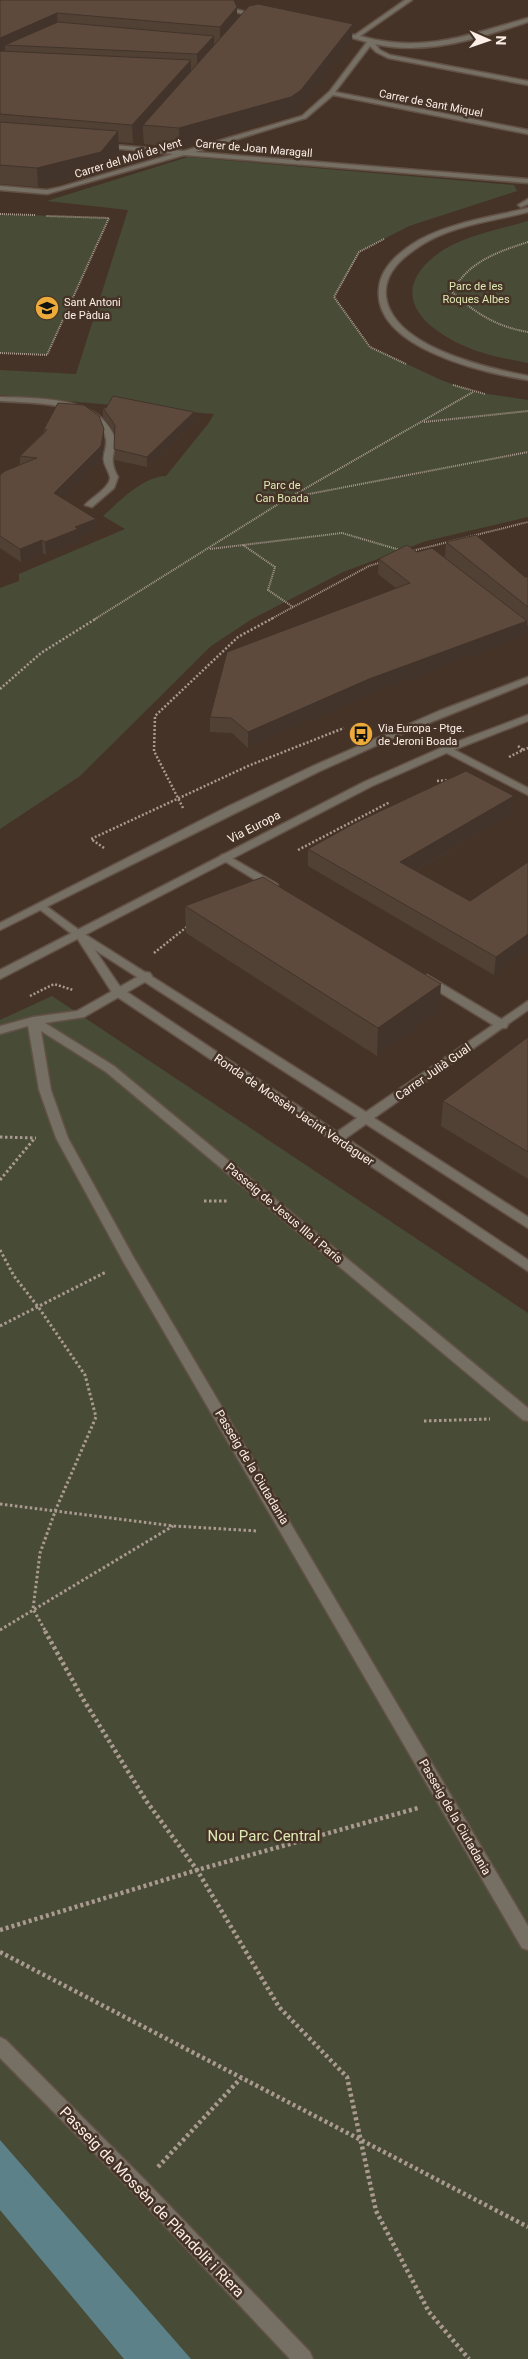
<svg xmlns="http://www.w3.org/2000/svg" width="528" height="2359" viewBox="0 0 528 2359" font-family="Roboto,sans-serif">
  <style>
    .green { fill: #484c37 }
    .water { fill: #5d8188 }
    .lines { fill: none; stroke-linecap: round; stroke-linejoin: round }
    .pedestrian-casing { stroke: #635146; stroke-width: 3 }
    .minor-casing { stroke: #635146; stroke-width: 3 }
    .tertiary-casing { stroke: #635146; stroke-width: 3 }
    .path-far3 { stroke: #aa9a90; stroke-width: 2; stroke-dasharray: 1 1; stroke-linecap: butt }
    .path-far2 { stroke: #aa9a90; stroke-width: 2.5; stroke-dasharray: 2 2; stroke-linecap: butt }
    .path-far1 { stroke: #aa9a90; stroke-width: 3; stroke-dasharray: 2.5 2.5; stroke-linecap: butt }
    .path { stroke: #aa9a90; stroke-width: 4.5; stroke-dasharray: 3 3; stroke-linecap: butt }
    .pedestrian { fill: #756f64; fill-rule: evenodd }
    .minor { fill: #756f64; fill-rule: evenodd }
    .tertiary { fill: #756f64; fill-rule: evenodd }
    .wall { fill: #514034 }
    .shaded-wall { fill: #42342b }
    .building { fill: #5e4a3d; stroke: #42342b }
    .labels { text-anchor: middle; stroke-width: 5; stroke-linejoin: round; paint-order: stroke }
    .far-street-label { font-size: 11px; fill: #fcefe7; stroke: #463327 }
    .far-park-label { font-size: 11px; fill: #dee9b3; stroke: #463327 }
    .far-poi-label { font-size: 11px; fill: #fcefe7; stroke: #463327; text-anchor: start }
    .street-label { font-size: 12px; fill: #fcefe7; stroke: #463327 }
    .near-park-label { font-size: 15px; fill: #dee9b3; stroke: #463327 }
    .near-street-label { font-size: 15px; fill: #fcefe7; stroke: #463327 }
  </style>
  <rect width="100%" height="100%" fill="#463327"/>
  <g class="green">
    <path d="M188,157L514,185L517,191L409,226L359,252L334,297L370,347L441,380L474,392L528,400V517L426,541L343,572L252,619L211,646L80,776L0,829V588L19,581V574L125,529L103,516C120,501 142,477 166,476L208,424L214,414L0,395V370L76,374L128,210L47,201Z"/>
    <polygon points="0,214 109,218 47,355 0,353"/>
    <path d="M528,221V363C512,360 496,357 480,352C435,337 380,299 436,255C460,236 498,230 528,221Z"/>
    <polygon points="52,996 528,1313 528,2359 0,2359 0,1020"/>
  </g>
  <polygon class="water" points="0,2140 191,2359 124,2359 0,2210"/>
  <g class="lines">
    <g class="pedestrian-casing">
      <g id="pedestrian">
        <polygon points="225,854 277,884 278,886 277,888 269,888 221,859 221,855"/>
        <polygon points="146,972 150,973 152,976 150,979 84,1017 45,1023 114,1066 528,1408 528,1421 523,1420 106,1072 41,1031 51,1090 68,1138 134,1258 528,1926 528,1950 522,1948 124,1263 56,1138 39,1090 28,1026 0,1034 0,1026 33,1017 77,1011"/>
        <polygon points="427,975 506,1022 508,1025 506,1028 498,1028 423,982 421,979"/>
        <polygon points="0,2037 6,2040 146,2181 310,2352 313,2359 290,2359 134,2193 0,2058"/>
      </g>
    </g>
    <g class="minor-casing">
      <g id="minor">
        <polygon points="186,0 197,0 263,16 260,18"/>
        <path d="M405,0H412L360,36C423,54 468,35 528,18V22C479,38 427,56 375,44L380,50L390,55L528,81V85L388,58L376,52L370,46L335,92L528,130V134L333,95L306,118L195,152L528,179V183L184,155L47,194L0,190V186L47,190L61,187L173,154L100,147L99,146L102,144L184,151L302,116L330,91L367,42L334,33V31L355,35Z"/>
        <polygon points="528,199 528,204 521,207 518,205"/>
        <path d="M0,397C35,398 99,396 114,436C119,450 106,456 118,477L114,488L92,507L85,505C91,498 111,487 110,477C108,468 102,464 104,455C105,450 107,445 106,439C101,401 28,403 0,401Z"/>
        <polygon points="447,746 528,788 528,795 443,751 442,749"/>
        <path d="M42,903L83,933L366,1112L528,1001V1010L374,1118L528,1217V1228L366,1124L346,1138L528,1260V1271L113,994L77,938L38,908L37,906ZM95,950L357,1118L337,1132L121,988Z"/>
      </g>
    </g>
    <g class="tertiary-casing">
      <g id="tertiary">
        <path d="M528,208V212C493,221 454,225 423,244C404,256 383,272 386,297C393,347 487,368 528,376V380C485,373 372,348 379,288C381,266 402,250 419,240C452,222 492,217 528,208Z"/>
        <polygon points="528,677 528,683 404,733 320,771 0,930 0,923 229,806 313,766 439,711"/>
        <polygon points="528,715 528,721 451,751 372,786 0,979 0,970 364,782 443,747"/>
      </g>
    </g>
    <g class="path-far3">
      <polyline points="0,214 35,215"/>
      <polyline points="384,239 359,252 334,297 370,347 406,364"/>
      <path d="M528,242C497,252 468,262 452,292C475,313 497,327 528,332"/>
      <polyline points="0,353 47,355 109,218 46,216"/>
      <polyline points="453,385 485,394"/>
      <polyline points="424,422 528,411"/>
      <polyline points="292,496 473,392"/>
      <polyline points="243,545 275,567 268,590 293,607"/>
      <polyline points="210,549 342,533 400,550"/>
      <polyline points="412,551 528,522"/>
      <polyline points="95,619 288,498 528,452"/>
      <polyline points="271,619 369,566 382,562"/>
    </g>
    <g class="path-far2">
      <polyline points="0,689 41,653 97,618"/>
      <polyline points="523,750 528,748"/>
      <polyline points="509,757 523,750 518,746"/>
      <polyline points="437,781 450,780"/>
      <polyline points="183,808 154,751 155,716 238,637 273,618"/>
      <polyline points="104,848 91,839 248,766 344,728"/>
      <polyline points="298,850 390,802"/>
      <polyline points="154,953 188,926"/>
      <polyline points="30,996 54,984 73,990"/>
    </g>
    <g class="path-far1">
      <polyline points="0,1137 36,1138"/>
      <polyline points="0,1180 34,1139"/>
      <polyline points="204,1201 228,1201"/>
      <polyline points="0,1250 14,1276 39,1308 85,1375 96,1417 56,1509 40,1553 33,1609 46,1632"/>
      <polyline points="0,1326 106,1272"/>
      <polyline points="424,1421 490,1419"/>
      <polyline points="0,1504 174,1526 258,1531"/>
      <polyline points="0,1630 173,1526"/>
    </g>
    <g class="path">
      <polyline points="45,1631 83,1699 147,1802 197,1870 279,2007 347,2077 376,2211 429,2312 469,2359"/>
      <polyline points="0,1930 197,1870 418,1808"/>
      <polyline points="0,1952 528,2227"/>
      <polyline points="158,2167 241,2078"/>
    </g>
    <use href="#pedestrian" class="pedestrian"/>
    <use href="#minor" class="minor"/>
    <use href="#tertiary" class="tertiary"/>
  </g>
  <g class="wall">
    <polygon points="0,0 237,19 352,42 301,108 291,115 180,148 144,144 143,132 133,143 118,142 119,150 102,171 38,187 0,184"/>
    <polygon points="103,408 194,412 195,422 147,467 115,460 115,434 103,418"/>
    <polygon points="44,429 104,441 102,458 62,498 97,531 79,538 79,541 46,555 43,553 21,562 0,548 0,475 20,464 20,456 44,432"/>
    <polygon points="446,542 525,577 528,577 528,626 526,624 525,636 369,695 248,748 232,733 210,732 210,717 396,588 378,574 379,559 417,552 445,557"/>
    <polygon points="512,814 415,871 470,901 528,862 528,950 494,975 308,866 308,849"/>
    <polygon points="185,906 439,1012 377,1056 186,933"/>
    <polygon points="528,1037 528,1179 441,1126 443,1101"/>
  </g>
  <g class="shaded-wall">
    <polygon points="237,7 237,24 220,44 220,27"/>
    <polygon points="57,13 58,30 5,45 5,54 0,56 0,38"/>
    <polygon points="353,24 352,42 301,108 291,115 180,148 179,128"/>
    <polygon points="214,36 214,52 197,70 197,54"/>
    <polygon points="191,60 191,78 143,125 143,132 133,143 132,125"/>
    <polygon points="118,131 119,150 102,171 38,187 37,168"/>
    <polygon points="194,412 195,422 147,467 147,457"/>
    <polygon points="104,429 104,441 102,458 55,506 54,493"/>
    <polygon points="96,519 97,531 79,538 79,541 46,555 45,542 75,527"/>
    <polygon points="42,540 43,553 21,562 20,549"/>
    <polygon points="527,621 525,636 369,695 248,748 248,732 369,679"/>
    <polygon points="514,796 512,814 399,880 400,862"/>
    <polygon points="528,934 528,950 494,975 496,957"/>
    <polygon points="441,984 439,1012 377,1056 378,1028"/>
  </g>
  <g class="building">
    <polygon points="0,0 234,0 237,7 220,27 57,13 0,38"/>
    <polygon points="258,4 353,24 301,90 291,97 179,128 143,125 249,6"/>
    <polygon points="58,22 214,36 197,54 5,45"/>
    <polygon points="0,51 191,60 132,125 0,114"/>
    <polygon points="0,122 118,131 101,152 37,168 0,165"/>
    <polygon points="113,396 194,412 147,457 114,449 115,425 103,408 106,408"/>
    <polygon points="58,403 84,405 99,416 104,429 101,446 54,493 96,519 75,527 78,529 45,542 42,540 20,549 0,536 0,475 5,471 37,458 20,456 47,430 44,429"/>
    <polygon points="476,535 525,577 528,577 528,607 446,542"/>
    <polygon points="407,545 417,552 432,548 527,621 369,679 248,732 231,718 210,717 227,652 410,583 379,559"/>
    <polygon points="466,771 514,796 400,862 470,901 528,862 528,934 496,957 308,849 355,823"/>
    <polygon points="263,877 441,984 378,1028 185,906"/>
    <polygon points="528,1037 528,1152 443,1101"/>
  </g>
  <defs>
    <g id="school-disc" transform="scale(1.25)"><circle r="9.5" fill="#ebaa39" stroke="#463327"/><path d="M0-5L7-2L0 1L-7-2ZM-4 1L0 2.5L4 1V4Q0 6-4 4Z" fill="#111"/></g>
    <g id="bus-disc" transform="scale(1.25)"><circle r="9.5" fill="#ebaa39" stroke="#463327"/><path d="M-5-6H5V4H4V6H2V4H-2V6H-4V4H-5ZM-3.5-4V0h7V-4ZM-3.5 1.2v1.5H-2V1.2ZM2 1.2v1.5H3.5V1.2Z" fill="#111"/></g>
  </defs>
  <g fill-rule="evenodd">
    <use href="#school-disc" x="47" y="308"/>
    <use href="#bus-disc" x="361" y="734"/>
  </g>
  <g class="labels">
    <g class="far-street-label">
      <text transform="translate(431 103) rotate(11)" y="4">Carrer de Sant Miquel</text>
      <text transform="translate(254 148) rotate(5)" y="4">Carrer de Joan Maragall</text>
      <text transform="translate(128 158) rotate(-17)" y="4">Carrer del Molí de Vent</text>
    </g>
    <g class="far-park-label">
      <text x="476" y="290">Parc de les<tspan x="476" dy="13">Roques Albes</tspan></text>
      <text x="282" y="489">Parc de<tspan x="282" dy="13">Can Boada</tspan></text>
    </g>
    <g class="far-poi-label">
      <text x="64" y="306">Sant Antoni<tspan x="64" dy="13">de Pàdua</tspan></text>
      <text x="378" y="732">Via Europa - Ptge.<tspan x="378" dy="13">de Jeroni Boada</tspan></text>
    </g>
    <g class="street-label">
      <text transform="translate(254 827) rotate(-27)" y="4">Via Europa</text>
      <text transform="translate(433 1072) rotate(-35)" y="4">Carrer Julià Gual</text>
      <text transform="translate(294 1110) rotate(34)" y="4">Ronda de Mossèn Jacint Verdaguer</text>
      <text transform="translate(284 1213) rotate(40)" y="4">Passeig de Jesus Illa i París</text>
      <text transform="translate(252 1467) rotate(59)" y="4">Passeig de la Ciutadania</text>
      <text transform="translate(455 1817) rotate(60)" y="4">Passeig de la Ciutadania</text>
    </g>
    <g class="near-park-label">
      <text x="264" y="1841">Nou Parc Central</text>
    </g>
    <g class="near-street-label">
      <text transform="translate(152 2202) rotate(46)" y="5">Passeig de Mossèn de Plandolit i Riera</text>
    </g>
  </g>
  <g transform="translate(488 40) rotate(92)" stroke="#463327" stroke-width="4" paint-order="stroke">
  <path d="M0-4L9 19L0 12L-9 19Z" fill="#fcefe7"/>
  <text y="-8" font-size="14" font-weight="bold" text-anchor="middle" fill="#fcefe7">N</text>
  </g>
</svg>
